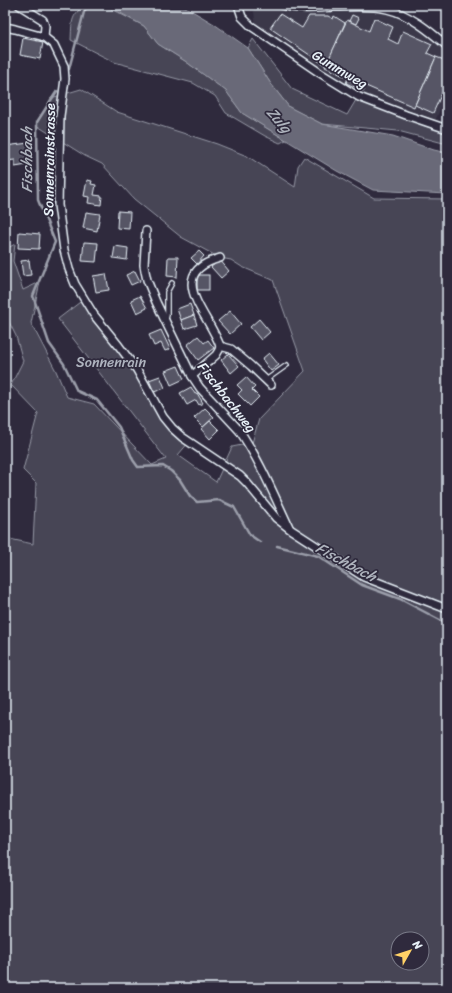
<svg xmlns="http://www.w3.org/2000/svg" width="452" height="993" viewBox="0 0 452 993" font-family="Sriracha,sans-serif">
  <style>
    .built { fill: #3b3749 }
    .green { fill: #464455; stroke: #979aa6; fill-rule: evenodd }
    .water { fill: #696978; stroke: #9c9fab }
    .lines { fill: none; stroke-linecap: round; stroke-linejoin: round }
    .stream { stroke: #9c9fab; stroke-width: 2.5 }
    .building { fill: #575565; stroke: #e8f1f8 }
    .lane-casing { stroke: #e8f1f8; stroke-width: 6 }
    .street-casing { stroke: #e8f1f8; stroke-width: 10 }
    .lane { stroke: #2f2a3d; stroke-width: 3.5 }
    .street { stroke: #2f2a3d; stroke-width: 7 }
    .labels { text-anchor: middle; stroke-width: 3.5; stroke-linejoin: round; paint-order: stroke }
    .street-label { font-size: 14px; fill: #e8f1f8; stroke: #2f2a3d }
    .park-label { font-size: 14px; fill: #afb4bf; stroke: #2f2a3d }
    .water-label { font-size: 15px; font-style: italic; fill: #afb4be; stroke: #2f2a3d }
  </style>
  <rect width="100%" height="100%" fill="#2f2a3d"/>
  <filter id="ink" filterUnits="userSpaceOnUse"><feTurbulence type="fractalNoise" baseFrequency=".025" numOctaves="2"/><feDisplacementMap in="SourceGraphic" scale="8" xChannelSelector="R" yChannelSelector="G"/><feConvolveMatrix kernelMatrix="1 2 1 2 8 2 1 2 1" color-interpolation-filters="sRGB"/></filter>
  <g filter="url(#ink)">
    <polygon class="built" points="253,5 275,5 301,12 351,9 388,12 415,23 447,49 447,93 433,126 357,93 256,26"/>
    <g class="green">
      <path d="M85,5H103L144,26L158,44L185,61L226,91L242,113L286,140L280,143L265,136L226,113L215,96L193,83L114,62L71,40C72,23 70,16 85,5Z"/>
      <polygon points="253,39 292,89 347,115 356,100 447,133 447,144 398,131 322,124 289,107 271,84 248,48"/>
      <path d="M81,89L117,112L217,144L247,156L295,187L298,166L304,157L374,198L447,199V988H5V538L33,544L36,483L23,470L38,413L11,385L23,361L16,336L7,318L5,302L6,249L15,244L13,261L23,290L40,282L31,323L56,371L67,397L94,404L152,465L166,459L58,319L84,299L119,346L163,417L189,442L178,455L216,482L232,447L252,443L259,419L305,371L273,280L242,267L231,260L220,258L181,237L134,199L102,164L85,156L36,125L51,98ZM398,939H422V963H398Z"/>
    </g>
    <polygon class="water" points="106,5 182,5 214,24 248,48 271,84 289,107 322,124 393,136 434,150 447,153 447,194 373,190 337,171 242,113 226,91 185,61 158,44 144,26"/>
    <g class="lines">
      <g class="stream">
        <polyline points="69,69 84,12 88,5"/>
        <polyline points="57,91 37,122 38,200 55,242 33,296 49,343 64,364 77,391 97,400 119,427 133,460 138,467 163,466 171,471 180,480 190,496 197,502 219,500 234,507 250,535 260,542"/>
        <polyline points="277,546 318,556 362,585 400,599 440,620 447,622"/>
      </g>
    </g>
    <g class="building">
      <polygon points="280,14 302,28 309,16 328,16 333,19 334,16 345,23 326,66 270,28"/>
      <polygon points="352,15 359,18 356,24 349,21"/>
      <polygon points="374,18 393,27 388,39 398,44 403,31 432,44 427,53 436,57 414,107 366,86 363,91 346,83 348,78 325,67 347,20 369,31"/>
      <polygon points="23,38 43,42 40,59 20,55"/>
      <polygon points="436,57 447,61 447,82 433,113 415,105"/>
      <polygon points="29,143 30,158 26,158 27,165 15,167 15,160 5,161 5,146"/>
      <polygon points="87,180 92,181 91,184 96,185 94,195 102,196 101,205 88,203 89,197 84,196"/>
      <polygon points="118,211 130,212 129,229 117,228"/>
      <polygon points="86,212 100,214 97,231 83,228"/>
      <polygon points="19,232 40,234 39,249 18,248"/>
      <polygon points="84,242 98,243 96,262 82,261"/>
      <polygon points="115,246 128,248 127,260 113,258"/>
      <polygon points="199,251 204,256 197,264 191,258"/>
      <polygon points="168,257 178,257 177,277 167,276"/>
      <polygon points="29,260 31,275 23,276 21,261"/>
      <polygon points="220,260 229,271 221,278 211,267"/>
      <polygon points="135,271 140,281 131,285 126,275"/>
      <polygon points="106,274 109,290 96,292 93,276"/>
      <rect x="197" y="275" width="12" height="15"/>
      <polygon points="140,296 147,308 137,313 131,300"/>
      <polygon points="190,304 194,315 181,320 177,309"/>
      <polygon points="230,311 241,324 230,334 218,321"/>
      <polygon points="194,315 197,325 184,329 181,320"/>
      <polygon points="259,319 270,332 261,340 250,327"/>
      <polygon points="161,330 170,349 165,351 161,343 154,346 149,335"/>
      <polygon points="198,336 204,343 208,340 214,348 198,360 187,345"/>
      <polygon points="269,353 279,365 271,371 262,359"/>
      <polygon points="228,354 239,366 231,373 221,360"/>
      <polygon points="178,366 184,379 171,385 165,371"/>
      <polygon points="160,376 165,388 154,392 149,380"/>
      <polygon points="246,377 255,387 252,390 259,397 250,406 238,394 242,390 237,385"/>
      <polygon points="191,387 195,394 197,393 203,403 199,405 196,400 187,405 180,393"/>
      <polygon points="205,408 214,417 203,427 194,418"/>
      <polygon points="210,421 219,430 210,439 201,429"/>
    </g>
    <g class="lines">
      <g class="lane-casing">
        <g id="lane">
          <polyline points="166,319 167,315 167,292 172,283"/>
          <polyline points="266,380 287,365"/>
        </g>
      </g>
      <g class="street-casing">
        <g id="street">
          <polyline points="19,5 43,20 45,26 44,37"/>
          <polyline points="238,5 242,17 251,26 320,73 359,97 406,115 447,129"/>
          <path d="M282,5C299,10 317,8 334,7C352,7 370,5 387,9C409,14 430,31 447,46"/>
          <polyline points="5,27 15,29 44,37 54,45 64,66 65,79 60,116 58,205 64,250 69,269 75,284 94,315 119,346 137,370 163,417 172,428 182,437 240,476 247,483 276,518 290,529 364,577 447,609"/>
          <path d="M146,231L144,265L145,271L147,280L156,302L192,376L200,388L239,430C259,459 274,495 289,527"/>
          <polyline points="220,346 231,349 251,366 271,385"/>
          <path d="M192,376L216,355L219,350L220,346C209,314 163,274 220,258"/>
        </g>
      </g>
      <use href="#lane" class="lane"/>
      <use href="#street" class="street"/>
    </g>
  </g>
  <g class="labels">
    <g class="street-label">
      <text transform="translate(340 69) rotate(31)" y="5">Gummweg</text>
      <text transform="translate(49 160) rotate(-89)" y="5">Sonnenrainstrasse</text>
      <text transform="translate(227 397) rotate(52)" y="5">Fischbachweg</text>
    </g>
    <g class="park-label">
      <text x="111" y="367">Sonnenrain</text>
    </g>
    <g class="water-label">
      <text transform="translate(279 120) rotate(49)" y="5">Zulg</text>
      <text transform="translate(27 160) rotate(-90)" y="5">Fischbach</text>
      <text transform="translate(346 562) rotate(28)" y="5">Fischbach</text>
    </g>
  </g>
  <rect width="452" height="993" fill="none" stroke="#2f2a3d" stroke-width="20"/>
  <rect x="10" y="10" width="432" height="973" fill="none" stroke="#e8f1f8" stroke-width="1.5" filter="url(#ink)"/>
  <g transform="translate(410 951) rotate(51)"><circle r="19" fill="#2f2a3d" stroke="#797a88"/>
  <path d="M0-3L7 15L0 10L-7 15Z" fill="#ffd166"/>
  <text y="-6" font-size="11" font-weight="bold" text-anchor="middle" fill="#e8f1f8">N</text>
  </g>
</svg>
